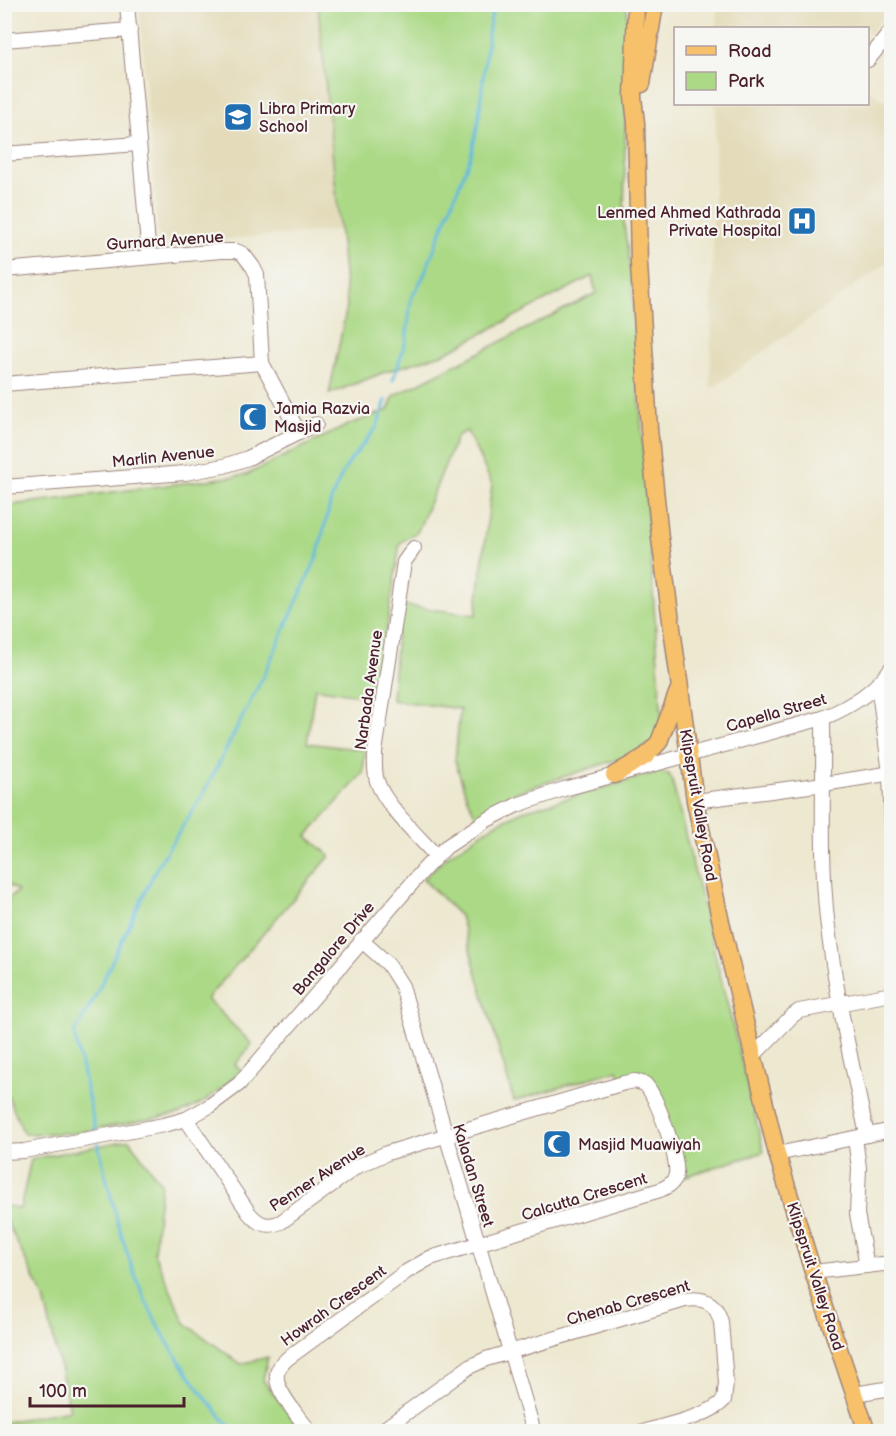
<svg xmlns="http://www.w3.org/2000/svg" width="896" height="1436" viewBox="0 0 896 1436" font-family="'Balsamiq Sans',sans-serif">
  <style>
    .built { fill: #e3dbba }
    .green { fill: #abd986; stroke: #7a7c58; stroke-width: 1.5 }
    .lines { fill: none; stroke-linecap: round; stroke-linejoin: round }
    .stream { stroke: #62b9df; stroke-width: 3 }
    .minor-casing { stroke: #9c847e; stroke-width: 16 }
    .major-casing { stroke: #9c847e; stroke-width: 19 }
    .minor { stroke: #fff; stroke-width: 14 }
    .major { stroke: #f7c06b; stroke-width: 16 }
    .labels { text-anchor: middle; stroke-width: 4.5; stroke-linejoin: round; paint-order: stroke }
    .poi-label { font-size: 16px; fill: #4a1f2b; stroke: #f6f6f2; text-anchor: start }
    .street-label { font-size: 16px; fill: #4a1f2b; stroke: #f6f6f2 }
  </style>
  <rect width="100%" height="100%" fill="#f6f6f2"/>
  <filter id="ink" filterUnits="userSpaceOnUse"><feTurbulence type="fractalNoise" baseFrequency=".0167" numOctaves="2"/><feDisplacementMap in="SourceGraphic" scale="12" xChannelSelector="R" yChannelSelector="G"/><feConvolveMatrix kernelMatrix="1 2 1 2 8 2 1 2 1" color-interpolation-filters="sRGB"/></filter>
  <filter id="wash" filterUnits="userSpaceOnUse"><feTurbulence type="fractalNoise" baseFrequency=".008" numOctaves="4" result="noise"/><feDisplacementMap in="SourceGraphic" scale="24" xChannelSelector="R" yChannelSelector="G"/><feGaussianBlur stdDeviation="1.35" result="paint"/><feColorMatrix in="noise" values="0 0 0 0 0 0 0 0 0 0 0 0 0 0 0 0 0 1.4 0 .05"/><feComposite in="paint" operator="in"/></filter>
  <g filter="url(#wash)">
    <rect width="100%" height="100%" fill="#ede8d0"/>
    <g class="built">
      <polygon points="139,5 318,5 338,230 170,244 158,236"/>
      <polygon points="718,5 891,4 892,7 868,34 868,28 717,28"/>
      <polygon points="868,89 891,106 891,260 713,388 710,386 716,104 868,104"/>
    </g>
    <g class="green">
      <polygon points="318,5 627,5 624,224 631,275 662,721 654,741 634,754 517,792 477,818 467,798 455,761 460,709 392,700 399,605 476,615 492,484 467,431 457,436 418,531 400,543 376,698 315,688 307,743 365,750 363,773 307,836 330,856 207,999 252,1044 235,1065 241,1070 221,1089 202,1103 179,1114 75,1133 24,1134 5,1089 5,902 18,891 4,882 4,506 246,475 348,425 388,410 394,396 596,293 592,276 445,353 385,372 329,394 347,306"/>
      <polygon points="658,772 669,774 672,781 764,1152 686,1176 653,1086 641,1072 621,1079 618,1070 514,1101 460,916 423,879 449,855 494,825 523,811"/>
      <polygon points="129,1140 161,1183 154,1253 185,1323 241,1364 268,1357 263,1380 302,1431 5,1431 5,1422 70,1410 44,1298 5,1218 5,1205 20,1209 31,1159"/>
    </g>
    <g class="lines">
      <g class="stream">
        <polyline points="393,380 406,341 411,299 424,275 471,155 478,124 489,27 494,4"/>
        <polyline points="96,1133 74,1034 94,999 158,865 202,796 262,679 317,557 331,500 342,474 350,461 377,427 386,400"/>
        <path d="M98,1143C108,1186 118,1229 133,1270C153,1327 194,1387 234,1432"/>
      </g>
    </g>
  </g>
  <g filter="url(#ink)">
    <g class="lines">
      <g class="minor-casing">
        <g id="minor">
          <polyline points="127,4 149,257"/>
          <polyline points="4,40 130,30"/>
          <polyline points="868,60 892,30"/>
          <polyline points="4,154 138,144"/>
          <polyline points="4,270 221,251 236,251 243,254 253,267 257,275 262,363 299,433"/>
          <polyline points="4,384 262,363"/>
          <polyline points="4,487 185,473 224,466 248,458 316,424"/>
          <path d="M414,548L404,562L375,752C375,762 374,771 377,781C384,804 419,837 436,856"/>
          <polyline points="878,684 890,773 892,826"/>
          <path d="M823,718C824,785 820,853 827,919C835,992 852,1064 867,1135"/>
          <polyline points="695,801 824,784 892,773"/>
          <polyline points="361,940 388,964 402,986 534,1432"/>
          <polyline points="753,1056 792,1016 799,1011 892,994"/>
          <path d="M186,1119L249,1213C258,1224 267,1228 281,1222L356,1167L387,1153L624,1083L635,1081L645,1084C656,1094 679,1159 676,1174C675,1183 667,1187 660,1190L430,1258L406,1272L288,1358C283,1363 278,1367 277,1374C274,1390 300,1418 310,1432"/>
          <polyline points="855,1138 859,1168 857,1214 867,1266"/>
          <path d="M4,1152L24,1151L164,1125L186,1119L208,1107L239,1084L426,867L446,847L487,820L517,805L564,789L823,718C850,707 875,692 892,667"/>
          <polyline points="777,1154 892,1130"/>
          <polyline points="813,1272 892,1263"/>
          <polyline points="854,1394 892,1388"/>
          <path d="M380,1432L469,1367L486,1359L685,1300C704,1297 716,1302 721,1322L726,1383L724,1400C707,1418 667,1424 643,1432"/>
        </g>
      </g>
      <g class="major-casing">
        <g id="major">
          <polyline points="636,4 633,97 636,123 639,264 649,429 660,538 695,801 720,918 777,1154 813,1272 867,1432"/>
          <polyline points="642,84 655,4"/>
          <polyline points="614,775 646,756 659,742 678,691"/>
        </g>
      </g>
      <use href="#minor" class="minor"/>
      <use href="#major" class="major"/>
    </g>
  </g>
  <defs>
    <g id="school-square" transform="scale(1.5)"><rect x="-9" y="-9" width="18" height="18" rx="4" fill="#1f6fb2" stroke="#f6f6f2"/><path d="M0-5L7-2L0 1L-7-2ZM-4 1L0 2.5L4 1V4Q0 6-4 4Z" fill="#fff"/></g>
    <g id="hospital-square" transform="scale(1.5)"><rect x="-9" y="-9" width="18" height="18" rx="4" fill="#1f6fb2" stroke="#f6f6f2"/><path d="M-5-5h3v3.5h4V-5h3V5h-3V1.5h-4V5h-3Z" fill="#fff"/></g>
    <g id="mosque-square" transform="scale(1.5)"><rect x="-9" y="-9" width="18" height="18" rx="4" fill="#1f6fb2" stroke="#f6f6f2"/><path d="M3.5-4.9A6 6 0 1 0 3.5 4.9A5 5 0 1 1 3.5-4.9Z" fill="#fff"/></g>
  </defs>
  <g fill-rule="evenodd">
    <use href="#school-square" x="238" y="117"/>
    <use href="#hospital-square" x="802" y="221"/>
    <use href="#mosque-square" x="253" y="417"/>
    <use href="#mosque-square" x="557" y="1144"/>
  </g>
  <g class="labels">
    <g class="poi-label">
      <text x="259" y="114">Libra Primary<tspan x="259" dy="18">School</tspan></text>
      <text x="781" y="218" text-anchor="end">Lenmed Ahmed Kathrada<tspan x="781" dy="18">Private Hospital</tspan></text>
      <text x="274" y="414">Jamia Razvia<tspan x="274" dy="18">Masjid</tspan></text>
      <text x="578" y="1150">Masjid Muawiyah</text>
    </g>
    <g class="street-label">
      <text transform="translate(165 240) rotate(-4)" y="6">Gurnard Avenue</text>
      <text transform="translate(163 456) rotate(-6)" y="6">Marlin Avenue</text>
      <text transform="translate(368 690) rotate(-82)" y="6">Narbada Avenue</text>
      <text transform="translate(776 712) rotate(-16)" y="6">Capella Street</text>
      <text transform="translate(699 805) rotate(80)" y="6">Klipspruit Valley Road</text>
      <text transform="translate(333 948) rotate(-50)" y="6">Bangalore Drive</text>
      <text transform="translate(474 1175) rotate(73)" y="6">Kaladan Street</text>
      <text transform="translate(317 1177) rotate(-33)" y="6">Penner Avenue</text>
      <text transform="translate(584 1196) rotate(-17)" y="6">Calcutta Crescent</text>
      <text transform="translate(816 1276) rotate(72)" y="6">Klipspruit Valley Road</text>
      <text transform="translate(628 1302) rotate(-16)" y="6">Chenab Crescent</text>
      <text transform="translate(333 1305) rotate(-36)" y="6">Howrah Crescent</text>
    </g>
  </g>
  <rect width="896" height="1436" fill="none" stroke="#f6f6f2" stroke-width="24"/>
  <rect x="674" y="27" width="195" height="78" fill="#f6f6f2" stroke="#b1a0a2" stroke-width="1.5"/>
  <rect x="686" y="46" width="30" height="9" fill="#f7c06b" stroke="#b1a0a2" stroke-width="1.5"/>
  <text x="728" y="57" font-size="18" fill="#4a1f2b">Road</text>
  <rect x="686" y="72" width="30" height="18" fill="#abd986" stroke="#b1a0a2" stroke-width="1.5"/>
  <text x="728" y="87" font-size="18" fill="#4a1f2b">Park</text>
  <path d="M30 1397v9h154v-9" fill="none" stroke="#4a1f2b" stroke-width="3"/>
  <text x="39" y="1397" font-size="18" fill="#4a1f2b" stroke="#f6f6f2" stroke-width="4.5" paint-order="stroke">100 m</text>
</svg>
